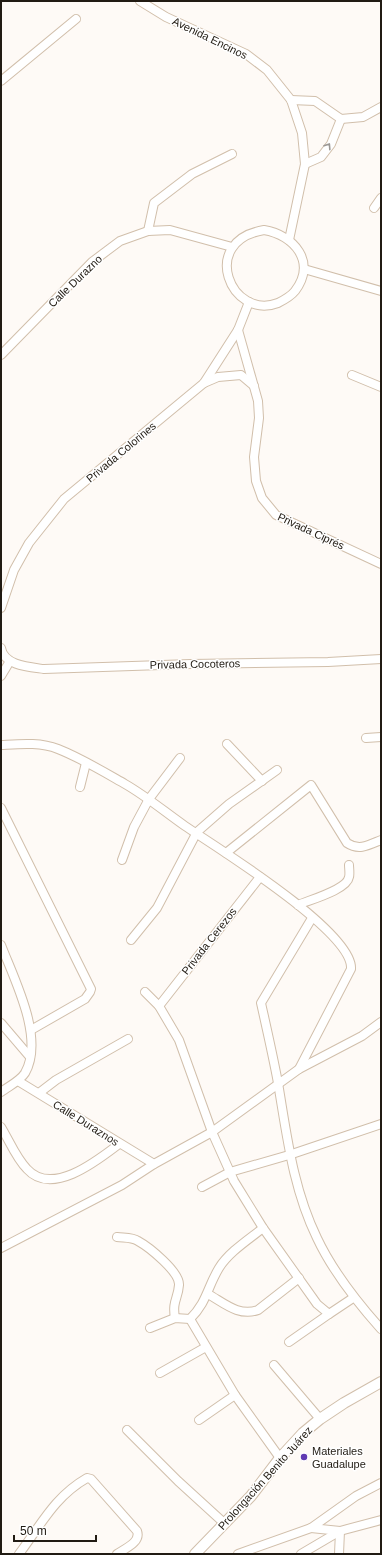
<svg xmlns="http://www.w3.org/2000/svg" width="382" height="1555" viewBox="0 0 382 1555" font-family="Arial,sans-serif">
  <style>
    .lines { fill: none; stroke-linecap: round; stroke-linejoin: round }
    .minor-casing { stroke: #d1bfab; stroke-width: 10 }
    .tertiary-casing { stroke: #d1bfab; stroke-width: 12 }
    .minor { stroke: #fff; stroke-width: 8 }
    .tertiary { stroke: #fff; stroke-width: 10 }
    .oneway { stroke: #9b9895 }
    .poi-dot { fill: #603ab2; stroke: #fff; stroke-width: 1.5 }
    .labels { text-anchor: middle; stroke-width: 3; stroke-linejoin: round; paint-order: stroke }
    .street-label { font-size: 11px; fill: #211b13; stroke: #fff }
    .poi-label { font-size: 11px; fill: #211b13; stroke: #fff; text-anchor: start }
  </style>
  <rect width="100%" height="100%" fill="#fefaf6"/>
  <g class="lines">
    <g class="minor-casing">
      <g id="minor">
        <polyline points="140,1 166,17 246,54 267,70 291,100 302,133 305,164 289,240"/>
        <polyline points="1,81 76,19"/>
        <polyline points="291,100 315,101 341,119 363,117 381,107"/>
        <polyline points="305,164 321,157 331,144 341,119"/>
        <polyline points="374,208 381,198"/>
        <path d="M264,230C294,235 317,262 295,291C291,296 284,300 278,303C231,321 198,241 264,230Z"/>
        <polyline points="148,231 154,203 192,174 232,154"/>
        <polyline points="304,269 381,291"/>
        <polyline points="238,330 258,401 259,418 254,457 256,481 262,498 276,515 381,564"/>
        <polyline points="1,355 92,262 120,241 148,231 170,230 232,247"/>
        <polyline points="352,375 381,387"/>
        <polyline points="204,383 218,377 241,375 254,386"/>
        <polyline points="1,608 14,570 29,543 64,499 204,383 238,330 249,302"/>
        <path d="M1,648C4,666 30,667 44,669L191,664L328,662L381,659"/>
        <polyline points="1,676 10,661"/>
        <polyline points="366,738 381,737"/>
        <polyline points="227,744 262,781"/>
        <path d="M1,745C20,744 40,742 58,749C81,758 104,772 125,784C146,796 165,812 185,826C216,847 354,932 351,969L299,1069"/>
        <polyline points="80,787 86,763"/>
        <polyline points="1,808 91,989 90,992 85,999 31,1030"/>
        <path d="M226,853L311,785L347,843C359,851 369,845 381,840"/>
        <polyline points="122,860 134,827 149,799 180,758"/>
        <path d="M298,905C309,900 347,890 349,877C350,874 349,868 349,865"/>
        <path d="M312,918L261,1003C267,1030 273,1056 278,1083C287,1136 293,1189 317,1238C333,1272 356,1301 381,1329"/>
        <polyline points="131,940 157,908 197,832 229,804 277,770"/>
        <path d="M1,945C14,979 45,1038 25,1073C20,1081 9,1086 1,1092"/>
        <polyline points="145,992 159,1006 179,1040 212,1132 234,1181 263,1228 317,1304 329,1314 353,1298"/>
        <polyline points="159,1006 260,877"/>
        <polyline points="1,1023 30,1057"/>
        <polyline points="18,1081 154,1164"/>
        <polyline points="39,1093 56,1080 128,1039"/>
        <path d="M1,1127C9,1140 16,1158 27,1169C52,1197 98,1160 119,1144"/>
        <polyline points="202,1187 230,1172 289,1155 381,1124"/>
        <path d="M117,1237C124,1238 132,1237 138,1241C149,1247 180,1272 179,1285C178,1299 172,1301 175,1318"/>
        <polyline points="1,1248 122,1185 154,1164 212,1132 299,1069 362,1036 381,1022"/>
        <path d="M208,1294C224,1303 239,1317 258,1310L299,1278"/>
        <polyline points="190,1319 235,1395 280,1458"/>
        <path d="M150,1328L175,1318L190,1319C207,1302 207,1288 219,1268C229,1252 248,1240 263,1228"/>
        <polyline points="289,1342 329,1314"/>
        <polyline points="274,1365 320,1419"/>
        <polyline points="160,1373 206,1347"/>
        <polyline points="199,1420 235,1395"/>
        <polyline points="127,1430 178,1481 224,1523"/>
        <polyline points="311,1528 340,1531 339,1554"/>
        <path d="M19,1554C41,1525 54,1497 87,1478L91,1479L137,1531C141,1542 126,1548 117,1554"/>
        <polyline points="238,1554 311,1528 356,1496 381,1483"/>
        <polyline points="301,1554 340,1531 381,1520"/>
      </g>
    </g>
    <g class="tertiary-casing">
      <polyline id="tertiary" points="195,1554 251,1496 280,1458 303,1433 320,1419 344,1403 381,1382"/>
    </g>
    <use href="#minor" class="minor"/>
    <use href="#tertiary" class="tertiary"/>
  </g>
  <defs><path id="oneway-chevron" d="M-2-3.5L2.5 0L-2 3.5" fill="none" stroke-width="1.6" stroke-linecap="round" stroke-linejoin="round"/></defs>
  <use class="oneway" href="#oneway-chevron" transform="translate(328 146) rotate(-57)"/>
  <circle class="poi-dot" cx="304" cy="1457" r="4"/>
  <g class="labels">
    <g class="street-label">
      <text transform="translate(210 38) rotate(26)" y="4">Avenida Encinos</text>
      <text transform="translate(75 281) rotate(-44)" y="4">Calle Durazno</text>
      <text transform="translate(121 452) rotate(-40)" y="4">Privada Colorines</text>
      <text transform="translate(311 531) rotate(25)" y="4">Privada Ciprés</text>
      <text transform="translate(195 664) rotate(-1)" y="4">Privada Cocoteros</text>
      <text transform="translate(209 941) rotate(-52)" y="4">Privada Cerezos</text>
      <text transform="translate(86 1123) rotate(32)" y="4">Calle Duraznos</text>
      <text transform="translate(265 1478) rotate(-48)" y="4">Prolongación Benito Juárez</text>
    </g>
    <g class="poi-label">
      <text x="312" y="1455">Materiales<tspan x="312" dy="13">Guadalupe</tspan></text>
    </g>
  </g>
  <rect width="382" height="1555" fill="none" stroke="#211b13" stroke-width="4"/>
  <path d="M14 1535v6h82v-6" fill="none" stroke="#211b13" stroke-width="2"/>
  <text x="20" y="1535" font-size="12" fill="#211b13" stroke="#ffffff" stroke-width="3" paint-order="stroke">50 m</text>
</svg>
